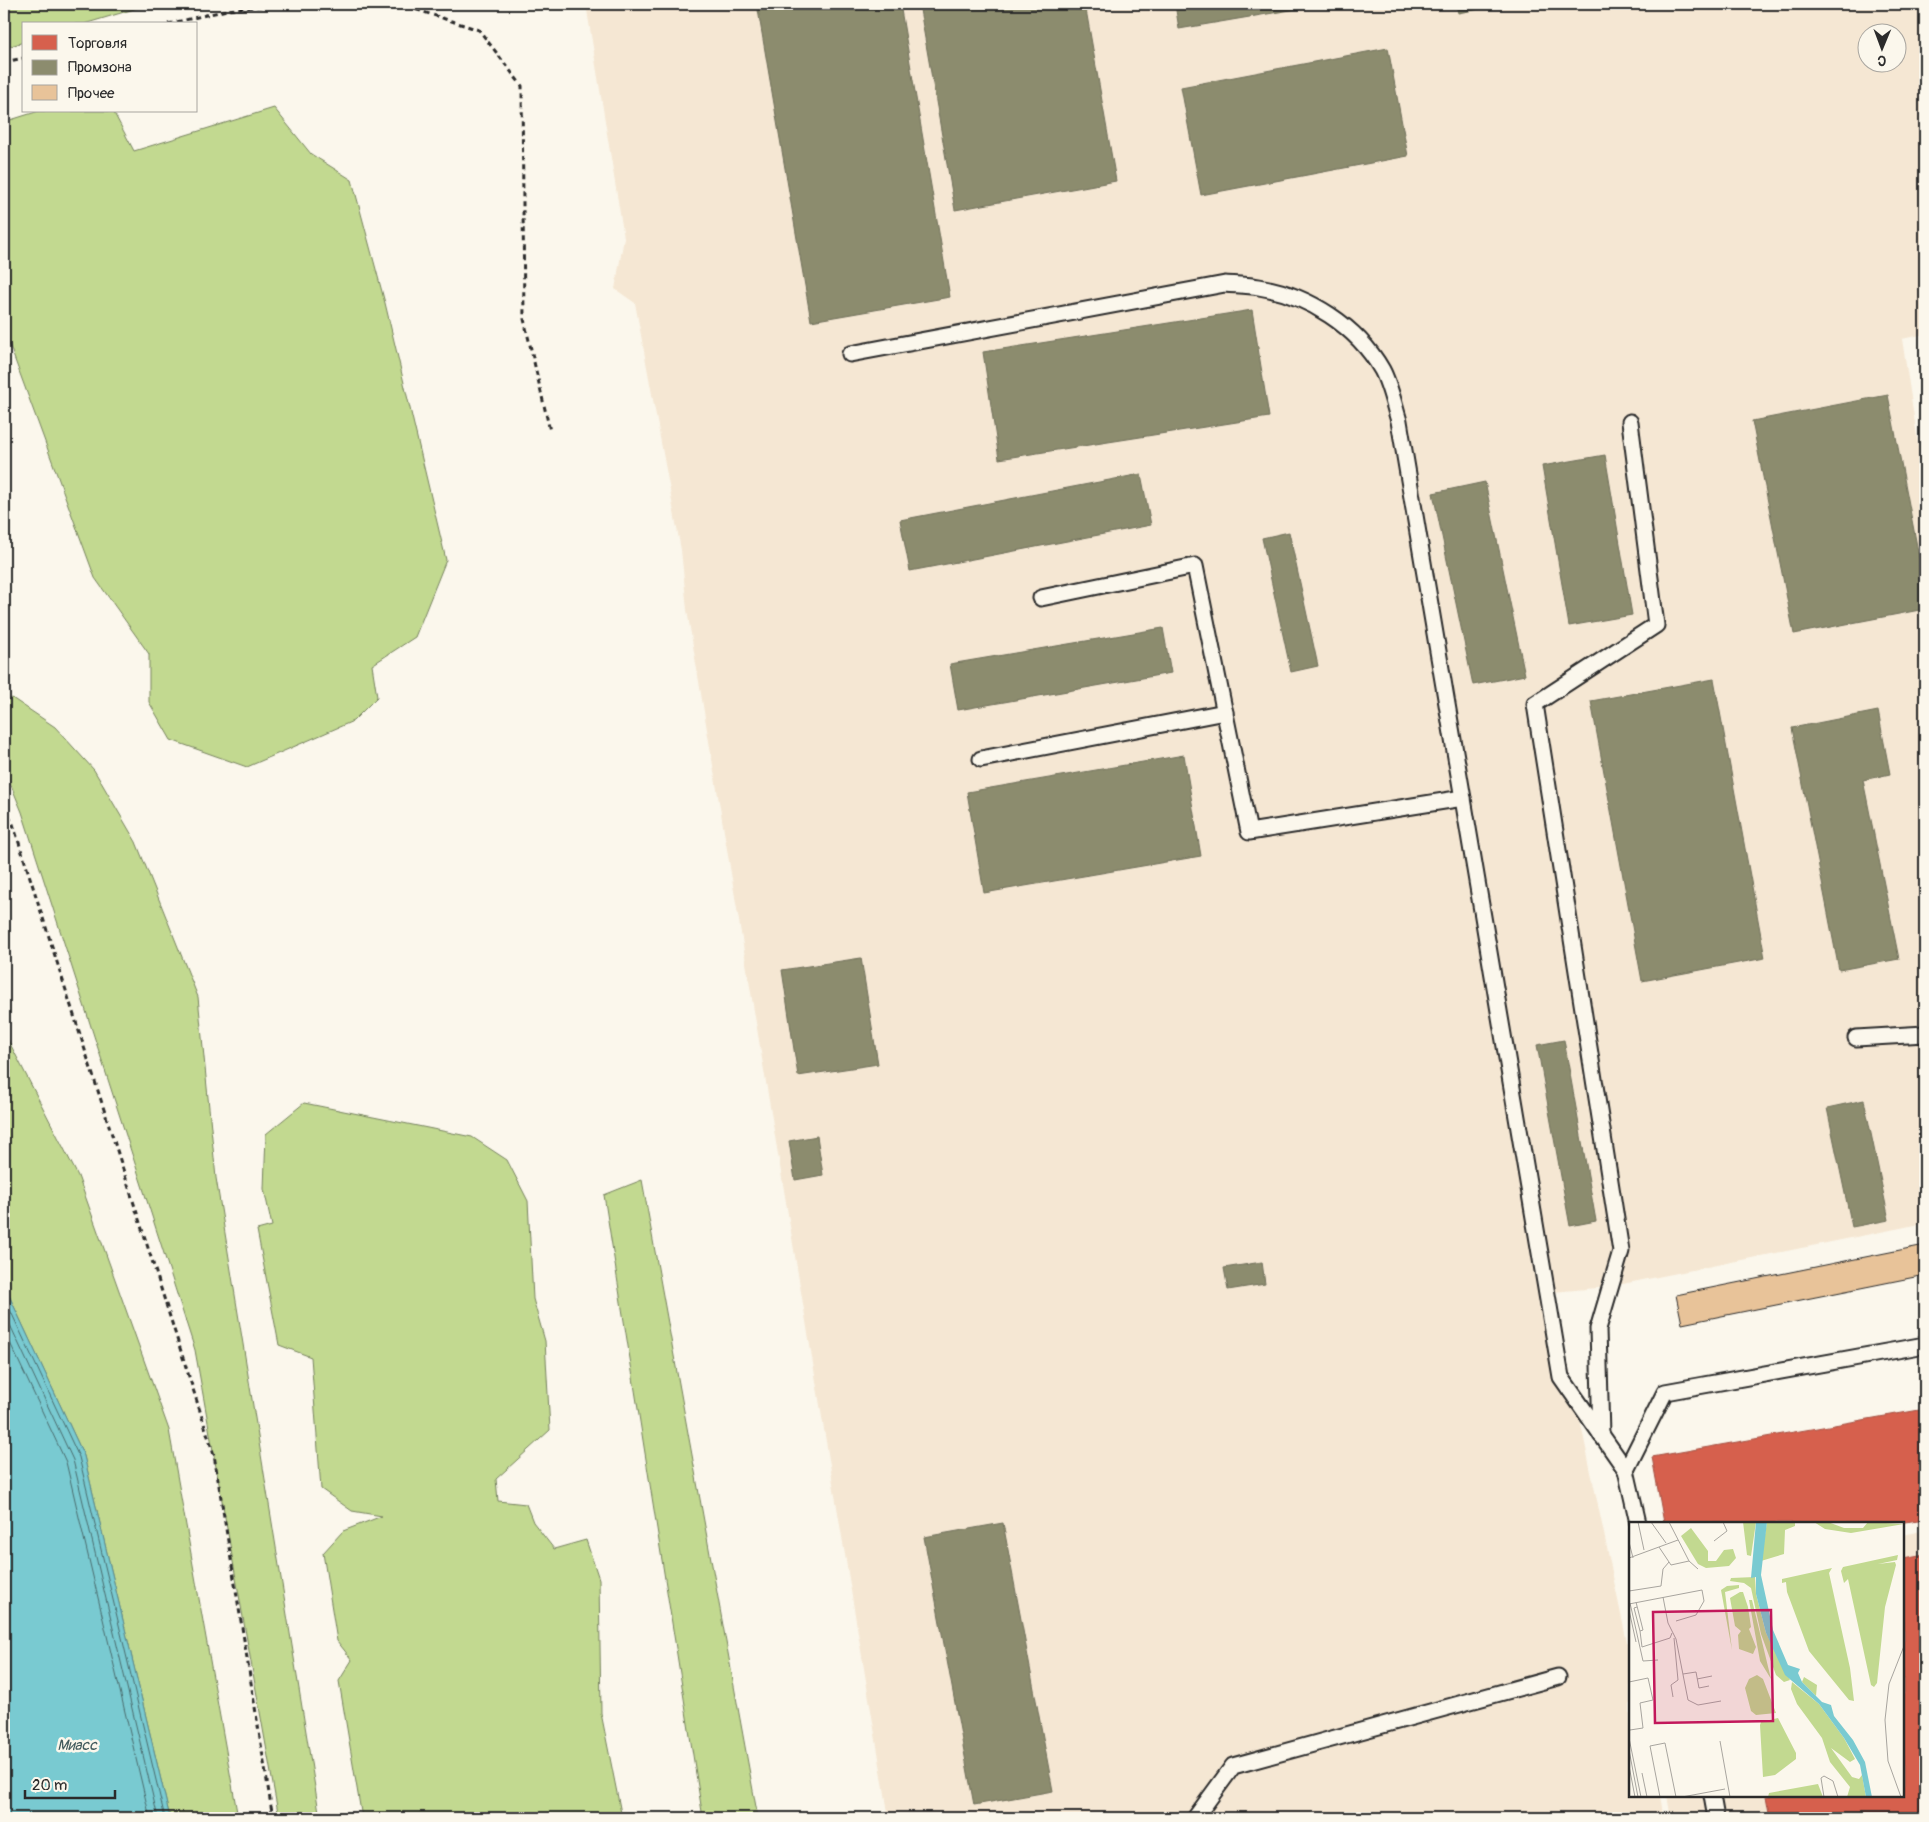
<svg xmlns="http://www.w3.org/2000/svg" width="1929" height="1822" viewBox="0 0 1929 1822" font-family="Pangolin,sans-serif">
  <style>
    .built { fill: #f5e7d3; fill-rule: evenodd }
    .green { fill: #c2d990; stroke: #76825e }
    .water { fill: #79cad1; stroke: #5a8a8f }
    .shops { fill: #d6604d; stroke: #a35043 }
    .industry { fill: #8c8c6e; stroke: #6f6f5a }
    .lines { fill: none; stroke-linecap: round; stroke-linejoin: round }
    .shore { stroke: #4a6b6d; stroke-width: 1 }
    .building { fill: #e8c399; stroke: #2b2b2b }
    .lane-casing { stroke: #2b2b2b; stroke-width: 19 }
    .path { stroke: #2b2b2b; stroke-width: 3; stroke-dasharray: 5 4; stroke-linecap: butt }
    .lane { stroke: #fbf7ec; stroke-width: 15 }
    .labels { text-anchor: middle; stroke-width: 5; stroke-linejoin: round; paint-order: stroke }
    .water-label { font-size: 15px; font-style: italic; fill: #425b5d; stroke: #fbf7ec }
    .inset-road { fill: none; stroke: #a8a59f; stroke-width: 1 }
    .view { fill: #c2185b; fill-opacity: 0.15; stroke: #c2185b; stroke-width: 2.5 }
    .inset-edge { fill: none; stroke: #2b2b2b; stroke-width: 2.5 }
  </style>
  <rect width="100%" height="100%" fill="#fbf7ec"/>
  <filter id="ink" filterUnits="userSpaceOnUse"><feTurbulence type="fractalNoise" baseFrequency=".02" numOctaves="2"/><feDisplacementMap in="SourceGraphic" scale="10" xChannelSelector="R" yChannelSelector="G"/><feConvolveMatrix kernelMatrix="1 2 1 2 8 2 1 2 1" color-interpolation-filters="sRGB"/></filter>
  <g filter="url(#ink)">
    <g class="built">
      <path d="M586,4H1925V334L1902,339L1925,488V1223L1608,1287L1553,1292L1630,1657V1796H1660L1664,1818H889L687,610L681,550L635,303L615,289L624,238ZM1866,32H1896V62H1866Z"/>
      <polygon points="1925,1530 1925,1818 1671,1818 1667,1796 1903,1796 1903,1535"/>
    </g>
    <g class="green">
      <polygon points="4,4 151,4 84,24 24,24 24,42 4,48"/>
      <polygon points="274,108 311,154 352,180 385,303 446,560 415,637 372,665 377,697 353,721 247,767 171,740 149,702 149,654 95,578 8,341 7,287 4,279 4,122 39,111 113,111 134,151"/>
      <polygon points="12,698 55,727 94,770 136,842 198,997 216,1178 320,1818 279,1818 195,1350 22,812 4,768 4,702"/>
      <polygon points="4,1032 78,1176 169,1430 238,1818 170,1818 84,1456 4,1285"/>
      <polygon points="304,1103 472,1137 507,1160 528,1201 533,1299 545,1341 550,1430 496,1479 498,1501 526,1504 533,1522 554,1549 586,1540 599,1579 601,1713 622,1818 362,1818 339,1681 352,1660 337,1641 323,1553 343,1531 382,1516 352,1511 321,1489 311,1357 279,1345 257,1230 272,1226 264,1189 266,1134"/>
      <polygon points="642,1180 758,1818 703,1818 604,1195"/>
    </g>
    <polygon class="water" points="4,1285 84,1456 170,1818 4,1818"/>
    <g class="shops">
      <polygon points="1925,1409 1925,1519 1898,1523 1664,1523 1652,1457"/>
      <polygon points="1925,1554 1925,1818 1771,1818 1767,1796 1903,1796 1903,1558"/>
    </g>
    <g class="industry">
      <polygon points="757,4 900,4 950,297 811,321"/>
      <polygon points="919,4 1085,4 1116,181 955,210"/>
      <polygon points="1175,4 1326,4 1179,29"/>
      <polygon points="1456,4 1507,4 1458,13"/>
      <polygon points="1388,48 1408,156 1201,195 1181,87"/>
      <polygon points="1252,310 1269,417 999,459 983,352"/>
      <polygon points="1888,395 1925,588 1925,609 1794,634 1752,421"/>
      <polygon points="1605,455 1632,615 1569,626 1542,466"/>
      <polygon points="1141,474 1151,525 910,571 900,520"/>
      <polygon points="1485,482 1525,675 1473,685 1433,493"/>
      <polygon points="1289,532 1318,666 1291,672 1262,538"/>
      <polygon points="1163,628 1171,673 958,710 950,664"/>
      <polygon points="1714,679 1765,958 1642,981 1591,701"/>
      <polygon points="1878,711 1890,774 1863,780 1899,959 1839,970 1792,728"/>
      <polygon points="1184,755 1201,856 984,893 967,792"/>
      <polygon points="861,958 878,1064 798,1076 782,970"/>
      <polygon points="1564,1040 1596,1221 1570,1226 1537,1045"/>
      <polygon points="1864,1100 1889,1220 1852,1227 1827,1108"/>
      <polygon points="817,1136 823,1175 795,1180 789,1141"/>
      <polygon points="1262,1262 1265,1284 1228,1290 1224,1268"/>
      <polygon points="1003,1523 1053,1791 974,1805 924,1537"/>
    </g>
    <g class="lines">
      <g class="shore">
        <polyline points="4,1297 79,1457 165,1818"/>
        <polyline points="4,1312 73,1460 158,1818"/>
        <polyline points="4,1330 66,1462 150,1818"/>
      </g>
    </g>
    <polygon class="building" points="1925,1245 1925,1275 1682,1324 1676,1295"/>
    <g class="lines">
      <g class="lane-casing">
        <g id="lane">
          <path d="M850,354L1225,284C1236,285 1248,285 1259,287C1308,295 1357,326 1382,370C1390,385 1394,405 1399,421L1561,1377L1626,1470L1638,1523"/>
          <polyline points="1041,598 1195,566 1249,832 1463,798"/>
          <polyline points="981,759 1225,712"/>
          <polyline points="1856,1038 1925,1034"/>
          <polyline points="1601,1435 1598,1329 1621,1251 1535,704 1656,625 1630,422"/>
          <polyline points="1626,1470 1665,1392 1925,1345"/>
          <polyline points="1712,1796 1716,1818"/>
          <polyline points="1195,1818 1233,1766 1558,1677"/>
        </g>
      </g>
      <g class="path">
        <polyline points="399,4 479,30 522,86 524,319 550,431"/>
        <polyline points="168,24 227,10 279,4"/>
        <polyline points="4,62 24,58"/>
        <polyline points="4,808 13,824 214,1455 273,1818"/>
      </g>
      <use href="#lane" class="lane"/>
    </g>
  </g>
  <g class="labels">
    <g class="water-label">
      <text x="77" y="1750">Миасс</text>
    </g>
  </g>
  <g transform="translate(1629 1522)">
    <rect width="275" height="275" fill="#fbf7ec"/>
    <path d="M114,0H127L122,34L118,33ZM138,0H166V4L156,8L155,32L132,39ZM185,0H199L215,6H234L239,0L275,2L222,11L196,7ZM62,6L79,29V39H87L95,28L104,27L107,36L100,44L77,46L69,42L52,14ZM269,33L268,38L249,42L266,40L267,43L256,85L248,161L245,165L242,163L219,57L215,61L212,49L214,45ZM203,46L200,51L221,146L225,179L220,178L180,129L158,70L157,60L153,61V57ZM126,55L127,72L137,111L161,158L155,160L147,153L132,112L122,66L115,61L101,59L102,56ZM110,63V66L96,70L103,128L92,68L98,64ZM111,70H114L119,85L122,105L120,107L127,125L124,132L110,127L109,113L112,109L106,104L101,76ZM120,78H123L142,157L131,139ZM128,153L134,157L147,191L127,193L122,189L116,166L120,157ZM175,155L188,163L187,174L173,160ZM163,160L190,182L215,216L226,237L221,240L202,226L223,255L230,257L233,253L237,275H218L221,265L201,240L193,216L168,182L162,167ZM149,196L167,231V237L146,253L134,255L131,203L132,200ZM189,262L194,275H139L140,271Z" fill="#c2d990"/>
    <path d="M127,0H138L132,53L144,108L159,143L171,147L169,151L173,160L193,180L202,183L205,194L224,218L236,240L243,275H237L231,243L215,216L190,182L156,153L137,111L127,72V55L122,56Z" fill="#79cad1"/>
    <path class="inset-road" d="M9,0L15,28M22,0L37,21M40,0L60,39L69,47M85,19L98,9L94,0M0,20L4,36M30,25L42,43L60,39M0,36L49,18M0,69L32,64L34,47L40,40M34,75L39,101L47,117L59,178L69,183L92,179M7,80L14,108L11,109L5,86L8,85M1,81L14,139L29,138M0,82L73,68L75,79L67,93L47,99M0,88L7,120M11,109L13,125L41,116L43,111M54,152L67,150L70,166L80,164M68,157L83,154M0,160L19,156L24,178L11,181L14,206L1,208M44,175L42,163L49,158L45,116M0,216L12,275M91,219L101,275M0,228L9,275M0,244L6,275M13,251L18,275M31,275L21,224L36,221L47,275M53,275L96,267M195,275L192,256L195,254L204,259L209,275M272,275L259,239L256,198L260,162L275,124"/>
    <path class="view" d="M142,88L144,199L26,201L24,90Z"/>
    <rect width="275" height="275" class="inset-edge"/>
  </g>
  <rect width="1929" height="1822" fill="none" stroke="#fbf7ec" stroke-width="20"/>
  <rect x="10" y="10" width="1909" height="1802" fill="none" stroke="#2b2b2b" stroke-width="2" filter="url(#ink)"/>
  <rect x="22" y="22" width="175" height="90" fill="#fbf7ec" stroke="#a8a59f"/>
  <rect x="32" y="35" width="25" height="15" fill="#d6604d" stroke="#a8a59f"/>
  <text x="68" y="48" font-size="15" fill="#2b2b2b">Торговля</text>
  <rect x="32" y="60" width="25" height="15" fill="#8c8c6e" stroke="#a8a59f"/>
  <text x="68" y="72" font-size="15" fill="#2b2b2b">Промзона</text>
  <rect x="32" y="85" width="25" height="15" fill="#e8c399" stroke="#a8a59f"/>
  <text x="68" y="98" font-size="15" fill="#2b2b2b">Прочее</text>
  <g transform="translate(1882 48) rotate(181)"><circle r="24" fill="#fbf7ec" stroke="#a8a59f"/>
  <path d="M0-4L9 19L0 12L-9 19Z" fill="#2b2b2b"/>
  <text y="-8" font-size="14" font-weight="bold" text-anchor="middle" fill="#2b2b2b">С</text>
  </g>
  <path d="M25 1790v8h90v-8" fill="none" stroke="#2b2b2b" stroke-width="2.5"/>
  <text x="32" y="1790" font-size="15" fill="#2b2b2b" stroke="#fbf7ec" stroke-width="4" paint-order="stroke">20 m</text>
</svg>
